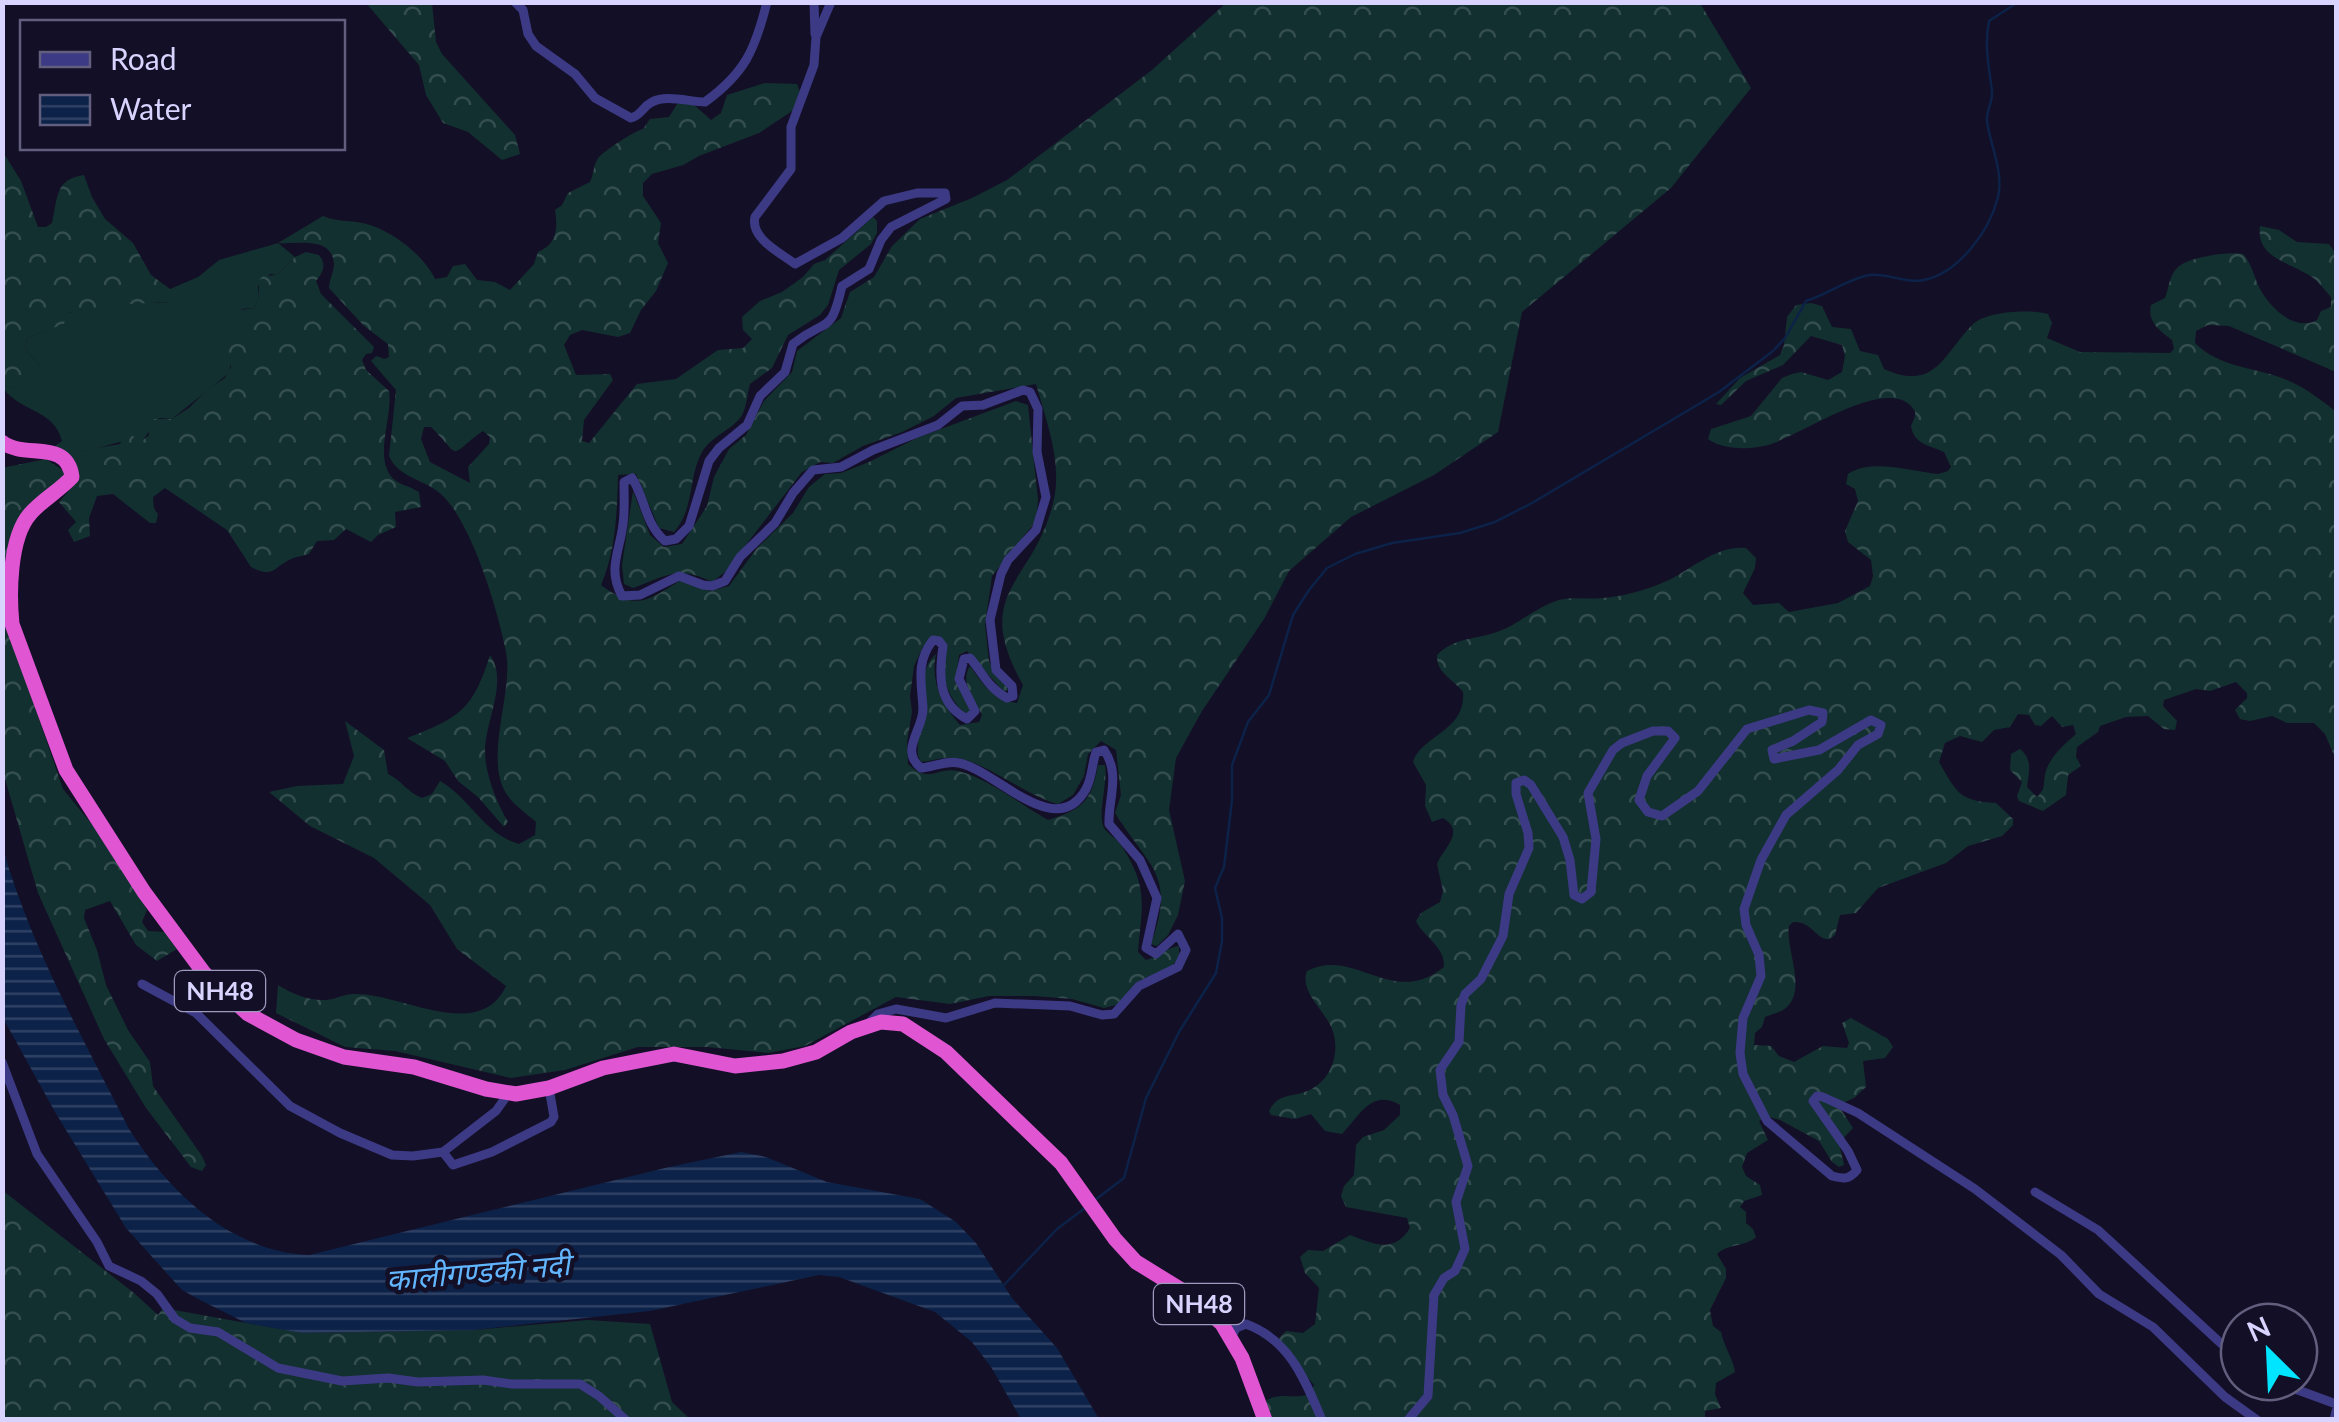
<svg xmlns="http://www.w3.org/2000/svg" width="2339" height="1422" viewBox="0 0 2339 1422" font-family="Lato,'Noto Sans Devanagari',sans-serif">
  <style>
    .grass { fill: #12302f }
    .forest { fill: url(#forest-crowns); fill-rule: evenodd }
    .water { fill: url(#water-rules) }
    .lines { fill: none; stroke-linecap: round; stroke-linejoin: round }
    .stream { stroke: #0c2248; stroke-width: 2.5 }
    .minor { stroke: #3d3a85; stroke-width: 9 }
    .trunk { stroke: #e055d1; stroke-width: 15 }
    .labels { text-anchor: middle; stroke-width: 9; stroke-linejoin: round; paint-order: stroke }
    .shield { fill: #130f26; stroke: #9e99be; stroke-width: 2.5 }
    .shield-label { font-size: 25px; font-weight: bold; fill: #d9d4ff }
    .water-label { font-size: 30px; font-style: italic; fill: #62b6ff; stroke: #130f26 }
  </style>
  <defs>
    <pattern id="forest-crowns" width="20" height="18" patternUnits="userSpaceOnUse" patternTransform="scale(2.5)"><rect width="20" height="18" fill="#12302f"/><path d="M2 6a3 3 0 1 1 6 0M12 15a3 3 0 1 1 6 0" fill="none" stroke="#344d4e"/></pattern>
    <pattern id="water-rules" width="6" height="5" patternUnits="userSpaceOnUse" patternTransform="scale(2.5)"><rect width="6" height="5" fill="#0c2248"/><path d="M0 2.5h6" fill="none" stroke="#2f4163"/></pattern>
  </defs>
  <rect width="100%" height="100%" fill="#130f26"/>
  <path class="grass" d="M278,243L295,257L277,275L270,274L258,286L259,298L254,308L242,309L224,343L231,361L229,373L172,419L159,418L143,440C122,438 101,450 79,451L74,460L55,446L62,441C54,409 20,412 3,388V386L13,388L40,366L25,349L27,338L63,324L68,312C87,314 100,300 118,301C136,301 151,305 169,302L170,289L198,277L219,260Z"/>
  <g class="forest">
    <polygon points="366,3 432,3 436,42 442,54 515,135 520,154 502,160 468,132 443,123 426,95 419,65"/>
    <path d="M1226,3H1700L1751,88L1671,188L1522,312L1498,432L1434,475L1351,517L1289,571L1264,619L1202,711L1176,758L1169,810L1185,881L1178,915L1168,935L1157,946L1151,944C1176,874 1150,869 1115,813L1121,795L1116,750L1101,741L1088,754L1084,776L1073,795L1058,804C1026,796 980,758 954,758C943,757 932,761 921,762L918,756C917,731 916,669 936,654C930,682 942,704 960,725L979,722L982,715C975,699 959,683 970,666C984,685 992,700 1017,703L1023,685C969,589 1035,585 1054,499C1062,461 1046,420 1036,384L956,398L934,416L902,432L863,446L833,463L820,462L802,472L725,572L712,582C678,565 666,576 633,588L624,584L622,565L633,491L650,535L664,547L682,544L707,506L714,477L729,449L746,435L764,401L792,372L797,351L841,318L850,292L874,277L892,246L920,219L972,198L1007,180L1152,70Z"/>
    <path d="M765,83L797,84L804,103L759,133L699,156L683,165L652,174L643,183V196L661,223L658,243L668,263L656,291L641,310L630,333L618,337L582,330L570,335L564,345L576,375L610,374L613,380L584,420L582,441L589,443L637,384L676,379L718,350L743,348L752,339L743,330L742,317L760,301L782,292L803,277L814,264L825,260L873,217L877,221V233L871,244L839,270L828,305L820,315L788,335L772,368L750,384C747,394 747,406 742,415C733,430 712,435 702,452C688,477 695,508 674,532L659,528L636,474L618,475C617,513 616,550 601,585C637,611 646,602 681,580L710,591L729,586L757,548L793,513L809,487L825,474L841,473L869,462L917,438L1016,401L1028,405L1038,500L1036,521L992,576L985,625L989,661L995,674L1010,689L1004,692L967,651L959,655L956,678L972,712L968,715C942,696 943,670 943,641L923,647L914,666L910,696L912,712L907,742L908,764C931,785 936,766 958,771C987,778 1022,805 1048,820C1083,809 1091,802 1098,765H1105C1108,784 1097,814 1104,828C1108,834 1117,839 1121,845C1149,888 1142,905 1138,952L1146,960C1159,957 1166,948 1179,946V957L1172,966L1141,980L1116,1005L1104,1008L1072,999L1034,996H989L950,1004L896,997L805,1046L768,1053L707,1047H638L565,1070L511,1078L395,1051L345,1047L276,1013L278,985C291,993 306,1000 322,1000C333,1001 343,994 353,994C400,992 479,1044 506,986L457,949L430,905L374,858L310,826L269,792L297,786L343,784L354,756L345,721L384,750L388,774C402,781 407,792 422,798L432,794L440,781C470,798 484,834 519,844L535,835L536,822C527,814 515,806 508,796C482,761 514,693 506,652C498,611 473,526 443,496C426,479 399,479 389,456L396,390L371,361L376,356L385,359L389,357L388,344L364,326L329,288C329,280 334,272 334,264C332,235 295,245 278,243L323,216C337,222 348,220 362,223C389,228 424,255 435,279L447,277L453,266L465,264L477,280L495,282L510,290L534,264L538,252C557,244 558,229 555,210L562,205L568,193L590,182C594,174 593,164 599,157C606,150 634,131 643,129L650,119L669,117L679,101L692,103L711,120L721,113L727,95ZM424,427H431C464,460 446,457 483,431L490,437L489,444L468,467L470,483L430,462L421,439Z"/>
    <path d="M3,152L21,181L38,227H46L52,223C58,197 55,179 84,175L92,197L105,219L133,243L151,275L170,289V302L131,304L118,301L105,303L95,312H68L64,324L27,338L25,349L40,366L38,378C26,387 17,390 2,386Z"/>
    <path d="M2260,226L2279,230L2297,242L2329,244L2336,254V372L2229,326L2208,325L2196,331L2195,343C2219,367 2252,367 2282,378C2303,386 2320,399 2336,412V760L2325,734L2314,723H2287L2272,716L2250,721L2240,719L2235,710L2247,698V693L2236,682L2210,691L2196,689L2164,700L2163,706L2177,721L2175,730L2164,729L2148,716L2126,717L2100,726L2098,732L2077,747L2076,757L2081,766L2068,775L2066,795L2043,811L2019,801L2017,796L2022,782L2010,770L2011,754L2020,749C2033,760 2029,771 2027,787L2037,797C2046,788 2043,786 2045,775C2048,758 2064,745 2076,734L2073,725L2062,727L2052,716L2041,726L2035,725L2029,715L2018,714L2010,727L1994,730L1982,742L1960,736L1945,743L1939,762C1957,793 1959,801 1996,803L2013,819V825L2002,836L1968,846L1946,863L1878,888L1856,913L1840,915L1835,935L1830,939C1816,941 1813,921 1793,922L1789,926C1785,949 1807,987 1787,1007C1782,1012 1772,1014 1765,1017L1762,1027L1755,1033L1754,1045L1771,1046L1779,1056L1794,1062L1823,1046L1847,1048L1849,1043L1842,1023L1851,1018L1888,1039L1893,1047L1885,1058L1863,1061L1866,1087L1854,1098L1843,1103L1840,1108L1853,1128L1839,1143L1844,1165L1839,1167L1832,1162L1819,1141L1780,1120L1769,1117L1759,1121L1768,1140L1747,1153L1742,1167L1746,1176L1760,1185L1762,1195L1744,1201L1740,1207L1746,1212V1223L1753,1229L1756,1237C1745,1247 1729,1243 1717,1254L1726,1269V1278L1710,1310L1713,1326L1721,1332C1724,1347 1733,1358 1735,1372L1716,1383L1715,1394L1721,1408L1705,1411V1419L1271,1420L1265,1401C1281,1391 1293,1400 1310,1394L1314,1385L1279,1343V1338L1286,1331L1303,1333L1315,1324L1319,1288L1305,1273L1300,1257L1308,1250L1323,1251L1350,1235C1373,1244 1394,1254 1410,1228L1407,1218L1346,1207L1341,1196L1344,1186L1354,1175L1356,1145L1363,1137L1384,1130L1400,1115V1105C1371,1088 1359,1117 1342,1134L1325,1131L1311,1114L1295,1119L1271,1115L1269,1111C1279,1092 1292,1098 1310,1090C1336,1077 1342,1043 1328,1021C1319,1006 1300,989 1307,971C1354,946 1393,1009 1444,967C1445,946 1425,939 1416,921L1421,913L1440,902L1443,891L1437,864C1444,847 1466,832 1443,818L1432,822L1425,806L1426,785L1413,762C1421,735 1466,732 1463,692C1453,679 1436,673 1437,655C1452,639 1474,639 1494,633C1517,626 1533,609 1556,601C1571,596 1586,600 1602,598C1622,597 1650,589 1669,580C1693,568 1717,545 1746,548L1756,558L1755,568L1743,593L1753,605L1779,603L1789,612L1838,603L1870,586L1873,576L1871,560L1848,542L1845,531L1858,501L1855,489L1846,484L1848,474C1870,458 1911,471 1938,474L1948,471L1951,467L1944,452C1930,445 1914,445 1911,426C1915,417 1918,413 1911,406C1883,377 1800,436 1768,445C1751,450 1723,450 1708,439L1711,429L1751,416L1782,378L1792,374L1801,372L1828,380L1842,372L1845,356L1842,345L1811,336L1783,365L1746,381L1721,405L1716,404L1740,378L1780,355L1784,345L1787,317L1796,305L1811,303L1822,306L1832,327L1851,329L1860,351L1878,355L1884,369C1935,392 1943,355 1972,325C1986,311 2029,309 2048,314L2052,323L2047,338L2080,352L2170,353L2174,349L2172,340C2160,331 2147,322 2151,305L2165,298C2169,288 2169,275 2178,267C2189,257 2229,251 2243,254C2251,263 2253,273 2258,285C2267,305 2294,333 2317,320L2321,311L2331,307V297C2324,289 2317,279 2307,274C2285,261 2256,256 2260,226Z"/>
    <path d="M306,252L319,255C327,265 323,272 316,281L321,294L374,347L372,353L366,354L362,360L366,370L389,391C393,416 375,452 390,475C395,484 410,486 419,492L421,507L395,512L396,527L378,535L371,542L346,529L334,540L317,541L309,554C303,556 297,556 291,559C273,567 275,579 251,567L227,530L165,488L153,497L154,509L158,514L156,523H150L113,494L97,496L89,518L90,536L74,542L68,530L76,522L59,502L80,478L73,455L79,451L120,444L125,433L143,440L149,435L148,424L152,419H172L189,408L208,389L225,378L231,367L222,338L225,319L235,311L254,308L259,298V280L263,276L277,275L295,257Z"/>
    <polygon points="46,459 67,473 26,513 6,577 4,617 63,789 107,843 147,910 142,922 148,931 166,932 177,949 157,961 136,945 110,901 85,910 84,918 97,950 106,985 128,1030 150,1062 153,1086 202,1156 206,1165 202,1171 191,1167 146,1108 104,1039 38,893 3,772 2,468"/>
    <path d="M490,655C508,680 487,718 485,747C484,772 496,801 508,822L504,827L478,797L458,781L445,761L407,738C459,718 473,710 490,655Z"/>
    <polygon points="2,1190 134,1293 158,1315 163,1308 302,1333 474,1330 588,1320 650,1324 672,1402 690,1419 3,1419"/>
  </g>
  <path class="water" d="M3,849C32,950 82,1036 129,1129C170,1193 230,1251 309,1255L669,1167L741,1152L766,1157L827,1182L920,1199L956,1222L976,1243L1012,1298L1057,1348L1099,1419H1021L991,1367L972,1342L935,1312L839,1277L819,1275L650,1311L474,1330L302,1333L246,1323L202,1301L182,1290L126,1228L55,1112L3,1018Z"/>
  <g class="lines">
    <g class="stream">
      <path d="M1095,1200L1124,1178L1146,1098L1179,1032L1216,973L1222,941V918L1215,888L1224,867L1232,800V765L1248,722L1269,695L1293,615L1309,590L1327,568L1355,554L1392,543L1460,533L1495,522L1532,503L1719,392L1773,351L1785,338L1806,301C1826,295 1852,277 1870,275C1888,273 1907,284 1924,280C1959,273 1990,230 1998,197C2004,172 1990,145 1987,121C1986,110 1993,102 1992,91C1989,67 1984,46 1989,21L2018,2"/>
      <polyline points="1004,1285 1057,1229 1085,1208"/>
    </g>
    <g class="minor">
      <path d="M515,2L523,10L528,34L536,46L575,74L595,98L631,118C642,115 642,107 652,102C666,94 690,102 705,102C745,73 755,50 767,2"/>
      <polyline points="814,2 815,34"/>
      <path d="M831,2L816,37L814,65L791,127V169L755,217C750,238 779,252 795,264L842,238L884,201L917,193H945L946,199L891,227L881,240L869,269L842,286C830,337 828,316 793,344L785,372L760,396L747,425L719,448L709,461L689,526L676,539L665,541C645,524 645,498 632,478L624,482C624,496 625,510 623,524C620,551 607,569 622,596L640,595L679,576L703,585L712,586L725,581L740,557L775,523L793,493L813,470L841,467L873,450L938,425L962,406L983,405L1023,390L1030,392L1038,409L1037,452L1046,497L1036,530L1008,560L1001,574L990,620L996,670L1012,686L1013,696L1007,698C988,688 983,673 970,658L964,659L959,679L975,711L967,719C937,703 939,674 943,646L939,641L933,640C915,663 922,684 923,709C923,730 899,750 921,768C934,767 946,760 959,763C996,770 1056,843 1086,789C1092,778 1092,764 1096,752L1104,750C1121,774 1108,799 1109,824L1140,860L1157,898L1146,948L1156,954L1178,934L1186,950L1178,967L1139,986L1114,1014L1102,1015L1070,1006L995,1003L946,1018L896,1009L878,1014L870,1022"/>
      <polyline points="142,984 196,1013 290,1106 340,1133 392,1155 413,1156 443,1152 496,1111 508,1094"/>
      <polyline points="2,1062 37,1154 97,1242 109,1266 141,1281 157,1294 175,1319 190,1328 218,1332 278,1368 342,1381 388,1378 418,1382 483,1380 512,1384 580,1384 599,1396 626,1420"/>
      <polyline points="443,1152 453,1165 492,1152 551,1122 554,1117 549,1088"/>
      <polyline points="2035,1192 2098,1230 2239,1360"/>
      <path d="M1232,1336L1236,1328L1246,1324C1290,1340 1305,1380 1322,1420"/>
      <polyline points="2276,1382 2336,1404"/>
      <path d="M1408,1420L1428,1396L1434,1295L1444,1278L1455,1271L1465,1249L1456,1202L1468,1166L1453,1115L1443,1095L1440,1070L1459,1042L1461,1005L1465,994L1481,979L1503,936L1509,894L1529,848L1528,833L1516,794V783L1524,780L1531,785L1563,837L1570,860L1574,895L1582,899L1591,892L1596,839L1588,793L1613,750L1622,743L1653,731H1668L1675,738L1647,776L1639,800L1648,812L1662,816L1698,791L1747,729L1809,710L1823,713L1822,722L1793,741L1772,750L1774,759L1819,750L1871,720L1881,725L1878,734L1858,745L1838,770L1786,815L1761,860L1744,909L1746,925L1759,955L1761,976L1743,1018L1740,1053L1743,1074L1767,1121L1832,1176C1844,1179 1849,1180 1857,1170L1848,1151L1813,1101L1817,1096L1823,1097L1858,1113L1975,1189L2061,1255L2099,1294L2153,1327L2225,1397L2257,1420"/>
      <polyline points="2334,1420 2336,1411"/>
    </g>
    <path class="trunk" d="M2,442C24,460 67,438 72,477C59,491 42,500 30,514C9,538 9,595 12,624L66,770L144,892L204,973L248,1014L296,1040L344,1057L414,1067L486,1089L516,1094L549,1088L603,1068L674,1054L735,1066L783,1061L816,1052L851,1032L881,1022L903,1024L946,1052L1061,1163L1115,1239L1136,1262L1188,1294L1222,1324L1242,1358L1265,1420"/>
  </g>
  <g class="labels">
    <g class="shield">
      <rect x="175" y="971" width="90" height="40" rx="8"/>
      <rect x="1154" y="1284" width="90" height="40" rx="8"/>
    </g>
    <g class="shield-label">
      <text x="220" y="1000">NH48</text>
      <text x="1199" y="1313">NH48</text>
    </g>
    <g class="water-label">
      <text transform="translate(478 1273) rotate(-5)" y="10">कालीगण्डकी नदी</text>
    </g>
  </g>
  <rect width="2339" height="1422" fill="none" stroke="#d9d4ff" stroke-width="10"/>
  <rect x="20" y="20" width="325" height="130" fill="#130f26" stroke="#625e7d" stroke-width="2.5"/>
  <rect x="40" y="52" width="50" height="15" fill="#3d3a85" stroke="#625e7d" stroke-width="2.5"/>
  <text x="110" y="70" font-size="30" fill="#d9d4ff">Road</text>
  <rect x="40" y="95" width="50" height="30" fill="url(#water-rules)" stroke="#625e7d" stroke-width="2.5"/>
  <text x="110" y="120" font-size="30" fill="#d9d4ff">Water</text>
  <g transform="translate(2269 1352) rotate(336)"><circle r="48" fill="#130f26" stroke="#625e7d" stroke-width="2.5"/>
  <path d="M0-8L18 38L0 25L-18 38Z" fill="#00e5ff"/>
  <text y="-15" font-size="28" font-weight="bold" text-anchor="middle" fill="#d9d4ff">N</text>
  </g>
</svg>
